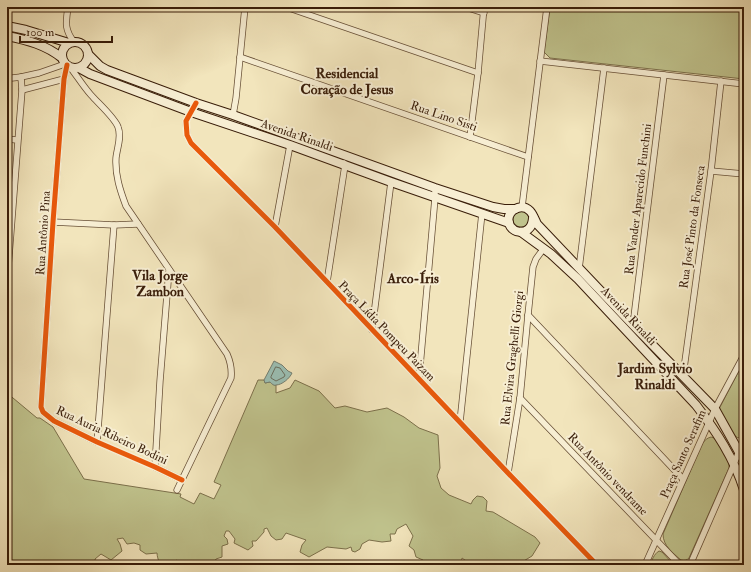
<svg xmlns="http://www.w3.org/2000/svg" width="751" height="572" viewBox="0 0 751 572" font-family="'IM FELL Double Pica',serif">
  <style>
    .green { fill: #c0c38d; stroke: #7c704b }
    .water { fill: #9bbfb4; stroke: #747e70 }
    .lines { fill: none; stroke-linecap: round; stroke-linejoin: round }
    .shore { stroke: #6a6e5e; stroke-width: 1 }
    .street-casing { stroke: #674f36; stroke-width: 7 }
    .secondary-casing { stroke: #391d09; stroke-width: 10 }
    .street { stroke: #f7eed3; stroke-width: 5.5 }
    .secondary { stroke: #f7eed3; stroke-width: 8 }
    .cycleway-casing { stroke: #f7eed3; stroke-width: 8 }
    .cycleway { stroke: #e8590c; stroke-width: 5 }
    .labels { text-anchor: middle; stroke-width: 4; stroke-linejoin: round; paint-order: stroke }
    .street-label { font-size: 12px; fill: #391d09; stroke: #f7eed3 }
    .quarter-label { font-size: 14px; font-weight: bold; fill: #391d09; stroke: #f7eed3 }
  </style>
  <rect width="100%" height="100%" fill="#f2e5bc"/>
  <filter id="stains"><feTurbulence type="fractalNoise" baseFrequency=".005" numOctaves="4"/><feColorMatrix values="0 0 0 0 .2 0 0 0 0 .09 0 0 0 0 .02 0 0 0 .5 -.17"/></filter>
  <radialGradient id="worn" r=".72"><stop offset=".6" stop-color="#630" stop-opacity="0"/><stop offset="1" stop-color="#630" stop-opacity=".3"/></radialGradient>
  <g class="green">
    <polygon points="550,7 744,7 744,79 550,58 544,52"/>
    <circle cx="521" cy="219" r="8"/>
    <polygon points="744,361 744,432 741,436 738,438 734,435 720,412 719,409"/>
    <path d="M258,380H264L265,383L270,382L274,385H276V393L290,388L295,380L319,391L335,408L345,406L367,412L387,408L404,417L419,428L438,435L440,468L437,476L441,488L449,495L471,504L473,500L477,496L483,497L487,501L486,511L493,512L535,537L540,543L532,556L517,565H483V564L472,565L462,558L461,565H422L421,564L423,560L416,557L414,550L409,546L413,536L406,524L397,529L395,534H390L391,541L382,542L369,540L362,544L360,549L355,552L352,551L351,547L346,549L327,547L309,557L300,552L302,545L306,540L286,533L282,539L276,540L271,536L267,528L264,529V532L256,541H252L253,546L248,550L234,543L235,539L229,531H226L224,536L227,539L228,544L222,546V557L216,559L213,565H175L179,563L177,560C167,566 158,568 157,553L146,554L140,550V545L134,543L127,544L123,538L117,539L120,544L122,551L111,560L101,554L95,559L96,565H7V393L37,418H40L53,427L84,479L181,494L180,497L194,504L200,493L214,499L221,485L214,482Z"/>
    <path d="M711,437L714,438L729,460V468L689,558C687,560 685,561 681,560C673,553 663,546 663,534L702,444C705,440 707,438 711,437Z"/>
    <path d="M659,551L662,552L674,565H650C652,560 654,554 659,551Z"/>
  </g>
  <path class="water" d="M274,361L282,365L288,371L292,373C290,378 282,385 276,385C274,386 272,384 270,382L265,383L264,380L273,363Z"/>
  <g class="lines">
    <polygon class="shore" points="276,367 280,368 285,375 284,377 276,381 271,378 271,377"/>
    <g class="street-casing">
      <g id="street">
        <path d="M68,7C66,22 64,29 74,42"/>
        <polyline points="286,7 478,73"/>
        <polyline points="465,7 484,13"/>
        <polyline points="240,57 528,157"/>
        <polyline points="540,61 744,84"/>
        <polyline points="67,65 64,79 53,222 41,407 43,412 54,421 97,442 155,467 182,480"/>
        <path d="M70,67C77,76 83,86 91,95C98,103 115,118 118,127C122,137 117,148 116,158C115,175 120,190 126,206L227,354C231,363 232,369 231,378L177,490"/>
        <polyline points="21,77 39,73 65,64"/>
        <polyline points="7,78 12,78 21,77 22,90 7,282"/>
        <polyline points="22,90 64,79"/>
        <polyline points="196,103 186,121 187,135 191,143 275,227 508,473 597,565"/>
        <polyline points="233,115 236,98 245,7"/>
        <polyline points="470,137 478,73 484,7"/>
        <polyline points="7,139 17,140"/>
        <polyline points="711,171 744,174"/>
        <polyline points="522,207 547,7"/>
        <polyline points="53,222 114,225 138,224"/>
        <polyline points="275,227 290,145"/>
        <polyline points="579,269 604,68"/>
        <polyline points="327,282 345,165 344,163"/>
        <polyline points="528,315 683,479"/>
        <polyline points="633,325 664,75"/>
        <polyline points="372,330 391,182"/>
        <polyline points="683,376 711,171 721,81"/>
        <polyline points="419,378 435,198 435,188"/>
        <polyline points="520,398 680,565"/>
        <polyline points="460,422 482,213"/>
        <polyline points="97,442 114,225"/>
        <polyline points="155,467 160,381 169,270"/>
        <polyline points="508,473 520,398 528,315 533,267 536,259 544,248"/>
        <polyline points="645,565 715,409 744,355"/>
        <polyline points="690,565 734,464 739,451 744,443"/>
      </g>
    </g>
    <g class="secondary-casing">
      <g id="secondary">
        <polyline points="7,26 26,30 69,43"/>
        <path d="M7,36C27,40 46,45 62,58"/>
        <circle cx="75" cy="55" r="13"/>
        <polyline points="88,54 100,66 107,70 196,103 233,115 435,188 493,207 504,209 515,209"/>
        <polyline points="79,68 90,74 191,112 290,145 391,182 509,223"/>
        <path d="M533,218C532,240 504,233 509,216C512,208 523,204 530,211C533,214 535,220 537,224L633,325L715,409L744,461"/>
        <path d="M521,232L551,254L578,279L696,405C716,431 734,458 744,490"/>
      </g>
    </g>
    <use href="#street" class="street"/>
    <use href="#secondary" class="secondary"/>
    <g class="cycleway-casing">
      <g id="cycleway">
        <polyline points="67,65 64,79 53,222 41,407 43,412 54,421 97,442 155,467 182,480"/>
        <polyline points="196,103 186,121 187,135 191,143 275,227 508,473 597,565"/>
      </g>
    </g>
    <use href="#cycleway" class="cycleway"/>
  </g>
  <g class="labels">
    <g class="street-label">
      <text transform="translate(444 116) rotate(19)" y="4">Rua Lino Sisti</text>
      <text transform="translate(297 135) rotate(19)" y="4">Avenida Rinaldi</text>
      <text transform="translate(638 199) rotate(-83)" y="4">Rua Vander Aparecido Funchini</text>
      <text transform="translate(692 227) rotate(-82)" y="4">Rua José Pinto da Fonseca</text>
      <text transform="translate(43 233) rotate(-86)" y="4">Rua Antônio Pina</text>
      <text transform="translate(629 316) rotate(47)" y="4">Avenida Rinaldi</text>
      <text transform="translate(387 331) rotate(46)" y="4">Praça Lídia Pompeu Paizam</text>
      <text transform="translate(512 358) rotate(-84)" y="4">Rua Elvira Graghelli Giorgi</text>
      <text transform="translate(112 435) rotate(25)" y="4">Rua Auria Ribeiro Bodini</text>
      <text transform="translate(683 454) rotate(-66)" y="4">Praça Santo Serafim</text>
      <text transform="translate(608 474) rotate(46)" y="4">Rua Antônio vendrame</text>
    </g>
    <g class="quarter-label">
      <text x="347" y="78">Residencial<tspan x="347" dy="16">Coração de Jesus</tspan></text>
      <text x="160" y="280">Vila Jorge<tspan x="160" dy="16">Zambon</tspan></text>
      <text x="413" y="283">Arco-Íris</text>
      <text x="655" y="373">Jardim Sylvio<tspan x="655" dy="16">Rinaldi</tspan></text>
    </g>
  </g>
  <rect width="751" height="572" fill="none" stroke="#f2e5bc" stroke-width="24"/>
  <rect x="8" y="8" width="735" height="556" fill="none" stroke="#391d09" stroke-width="2"/>
  <rect x="12" y="12" width="727" height="548" fill="none" stroke="#391d09"/>
  <path d="M20 36v6h92v-6" fill="none" stroke="#391d09" stroke-width="2"/>
  <text x="26" y="36" font-size="12" fill="#391d09" stroke="#f7eed3" stroke-width="3" paint-order="stroke">100 m</text>
  <rect width="100%" height="100%" filter="url(#stains)"/>
  <rect width="100%" height="100%" fill="url(#worn)"/>
</svg>
